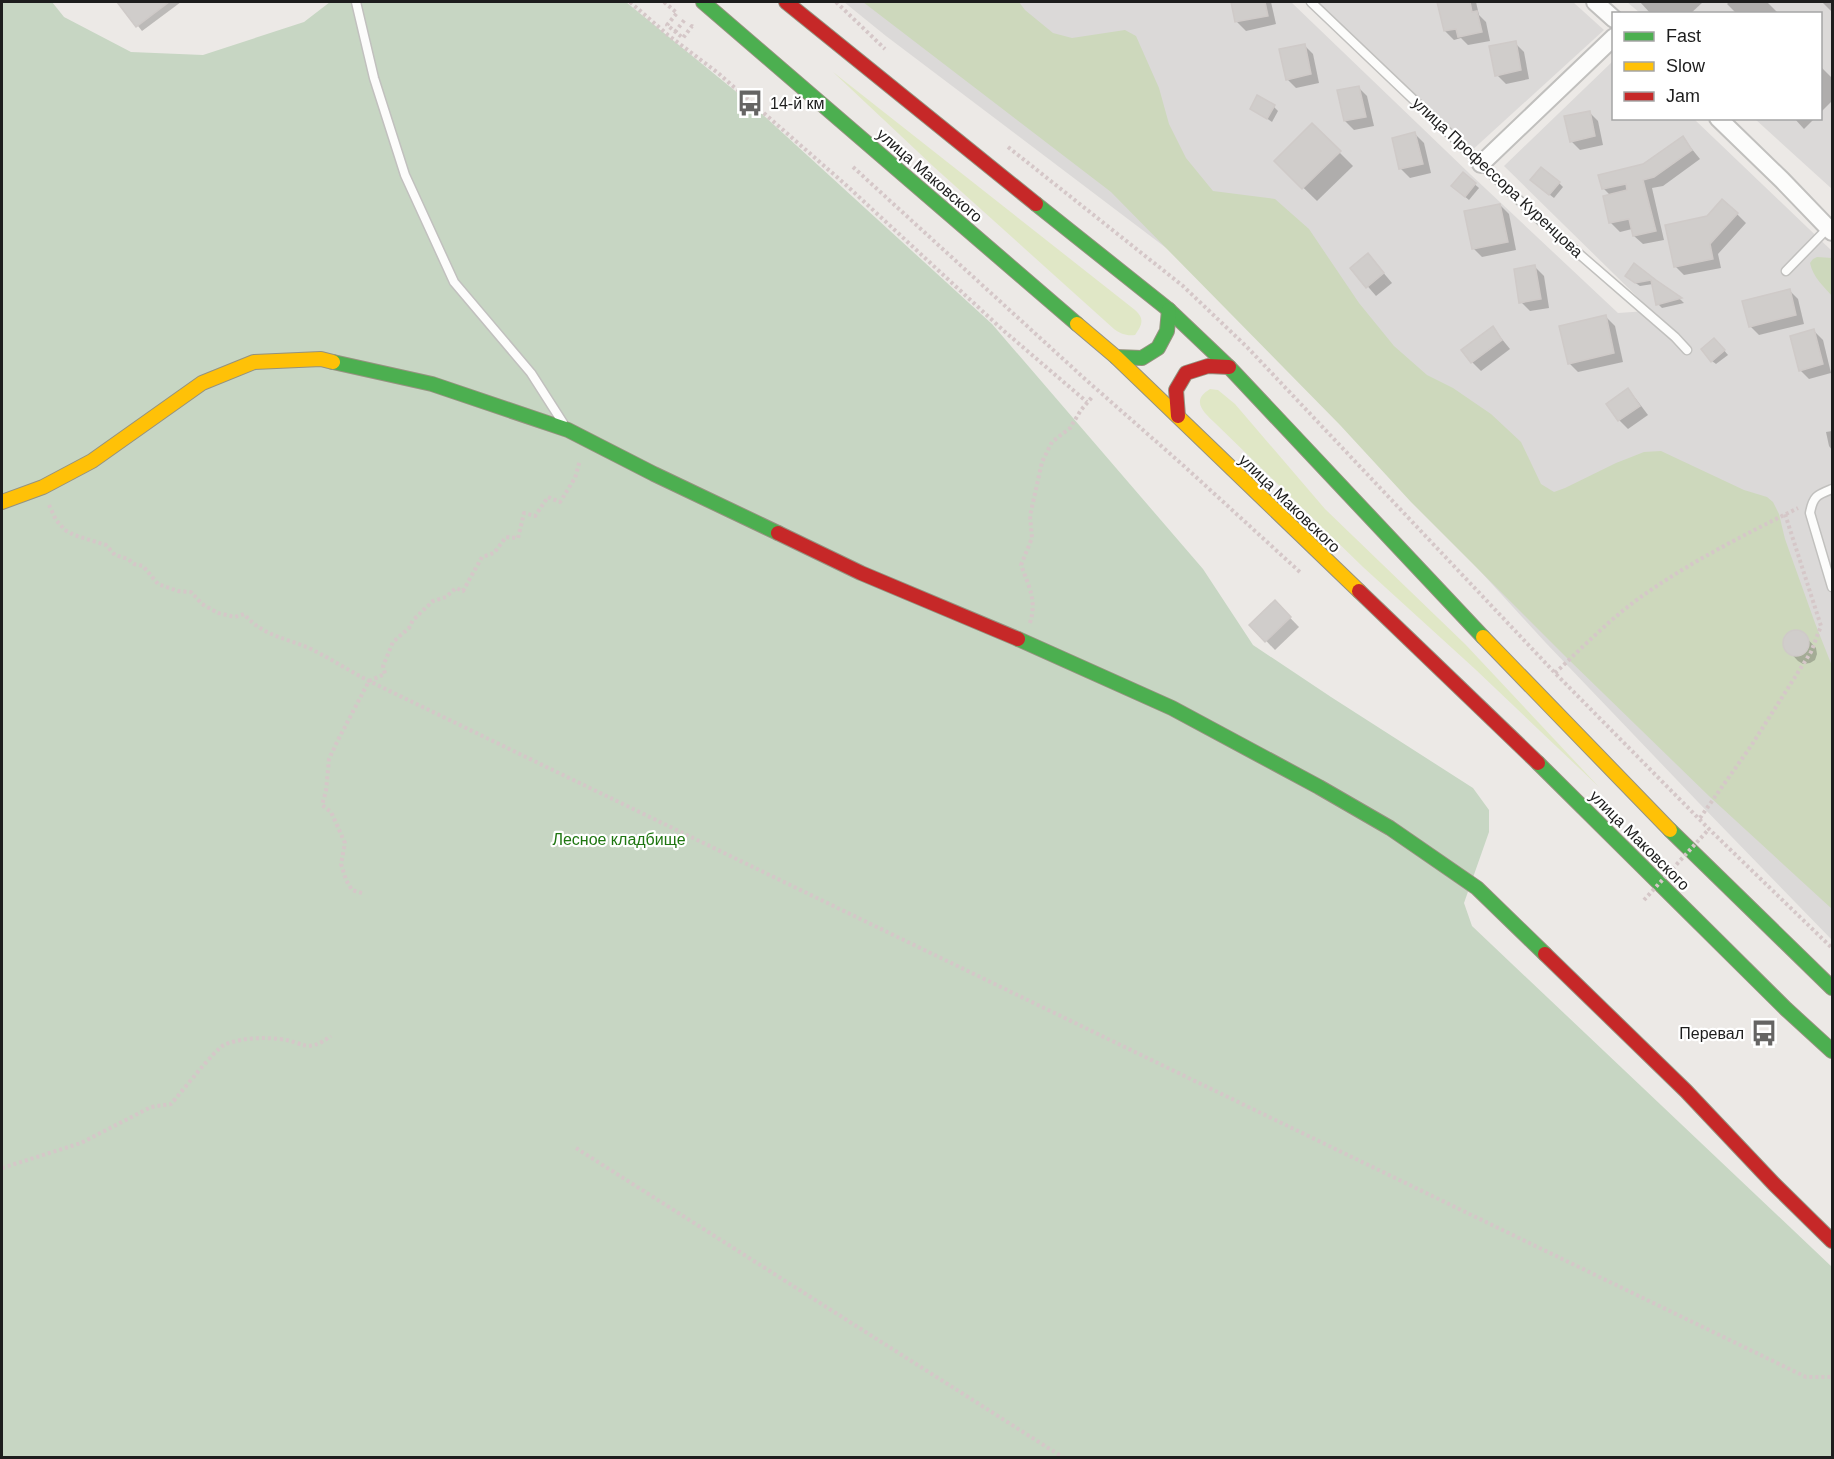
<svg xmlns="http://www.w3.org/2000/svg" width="1834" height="1459" viewBox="0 0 1834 1459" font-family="Helvetica,sans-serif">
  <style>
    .residential { fill: #dbd9d8 }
    .grass { fill: #e0e7c6 }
    .forest { fill: #cdd8bc }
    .cemetery { fill: #c7d6c3 }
    .shadow { fill: #0003 }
    .building { fill: #d0cdcb; stroke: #cfcac8; stroke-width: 1.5 }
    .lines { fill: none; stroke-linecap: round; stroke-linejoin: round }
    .lane-casing { stroke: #c1c0be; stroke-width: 11 }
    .street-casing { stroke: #c1c0be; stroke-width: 20 }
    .fast-casing { stroke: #95927f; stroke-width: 16 }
    .slow-casing { stroke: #95927f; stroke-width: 16 }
    .jam-casing { stroke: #95927f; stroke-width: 16 }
    .path { stroke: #d5c7c8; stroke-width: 4; stroke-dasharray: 3 3; stroke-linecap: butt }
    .lane { stroke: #fcfcfb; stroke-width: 8 }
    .street { stroke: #fcfcfb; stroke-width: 16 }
    .fast { stroke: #4caf50; stroke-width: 14 }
    .slow { stroke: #ffc107; stroke-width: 14 }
    .jam { stroke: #c62828; stroke-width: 14 }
    .path-bridge { stroke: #d5c7c8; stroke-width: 4; stroke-dasharray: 3 3; stroke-linecap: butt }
    .labels { text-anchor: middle; stroke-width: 4.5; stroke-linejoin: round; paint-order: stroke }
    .poi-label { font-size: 16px; fill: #1d1d1d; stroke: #fff; text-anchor: start }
    .street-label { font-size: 16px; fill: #1d1d1d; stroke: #fff }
    .park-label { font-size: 16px; fill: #1f7611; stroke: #fff }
  </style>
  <rect width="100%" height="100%" fill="#ece9e6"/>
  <g class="residential">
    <polygon points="844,2 1291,2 1470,174 1618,313 1647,311 1670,329 1504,166 1613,61 1614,118 1694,119 1832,251 1832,940 1698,802 1545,642 1227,294 886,36"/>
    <polygon points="1317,2 1573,2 1604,30 1469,153"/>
    <polygon points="1627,2 1832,2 1832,189 1755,119 1820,118 1820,14 1640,13"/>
  </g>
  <g class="grass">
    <path d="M833,72L1135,310C1145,319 1142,325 1135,335C1126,336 1121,334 1114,329L934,167Z"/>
    <path d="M1210,389L1218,390L1235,404L1325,509L1465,644L1599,787L1475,669L1363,567L1215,423C1204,412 1190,401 1210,389Z"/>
  </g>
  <g class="forest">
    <polygon points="863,2 1019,2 1025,10 1053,33 1072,38 1125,30 1136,36 1159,88 1169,124 1186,158 1213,191 1275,199 1309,229 1359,303 1394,346 1427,375 1453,388 1491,414 1521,442 1541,484 1554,492 1565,488 1616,463 1644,452 1661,451 1744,490 1767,497 1773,502 1779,514 1785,539 1815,623 1832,666 1832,909 1710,797 1567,658 1411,502 1340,425 1111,192"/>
    <path d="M1817,257L1832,258V296C1823,286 1813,277 1810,263L1813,259Z"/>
  </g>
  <polygon class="cemetery" points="2,2 52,2 64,17 131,52 203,55 304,22 330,2 626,2 750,103 992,324 1203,569 1253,645 1331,697 1473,788 1489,810 1489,832 1464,903 1472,926 1832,1267 1832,1457 2,1458"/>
  <g class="shadow">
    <polygon points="119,2 181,2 142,31"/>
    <polygon points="1233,2 1271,2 1276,24 1246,31 1237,22"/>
    <polygon points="1439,2 1476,2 1479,15 1486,22 1490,41 1468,45 1461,38 1454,40 1445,31"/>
    <polygon points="1640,2 1703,2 1690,14 1651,14"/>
    <polygon points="1729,2 1767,2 1779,14 1737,14 1727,4"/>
    <polygon points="1822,2 1832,2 1832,12"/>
    <polygon points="1515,43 1524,52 1529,79 1506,84 1497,75"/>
    <polygon points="1304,45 1313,54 1319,83 1296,88 1287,79"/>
    <polygon points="1820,66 1832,78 1832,101 1820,113"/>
    <polygon points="1358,87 1367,96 1374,126 1354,130 1345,121"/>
    <polygon points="1274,107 1278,111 1272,122 1252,108"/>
    <polygon points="1589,112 1598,121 1603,145 1580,150 1571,141"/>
    <polygon points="1794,118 1815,118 1804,129"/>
    <polygon points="1312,125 1353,166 1317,201 1276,161"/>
    <polygon points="1415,134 1424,143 1431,173 1410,178 1401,169"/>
    <polygon points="1683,138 1700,159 1663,186 1652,188 1664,240 1643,244 1634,236 1632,229 1620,232 1611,223 1611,196 1603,188 1643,166"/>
    <polygon points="1463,174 1479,188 1469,200 1457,190"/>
    <polygon points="1559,183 1563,187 1554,198 1536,184"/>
    <polygon points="1500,205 1509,214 1516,250 1482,257 1473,248"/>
    <polygon points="1737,214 1746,223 1718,254 1721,268 1684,275 1675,266 1708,217"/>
    <polygon points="1376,264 1392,283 1376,296 1352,268"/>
    <polygon points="1634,265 1681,300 1684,303 1662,308 1658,304 1653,284 1640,286 1631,280"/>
    <polygon points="1535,267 1544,276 1549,308 1530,311 1521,302"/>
    <polygon points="1789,290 1798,299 1804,324 1759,335 1750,326"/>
    <polygon points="1606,317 1615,326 1623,362 1578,372 1569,363"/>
    <polygon points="1493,328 1510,349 1481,371 1472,362"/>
    <polygon points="1814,331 1823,340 1831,373 1809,379 1800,370"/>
    <polygon points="1718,343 1728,355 1716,364 1712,361"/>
    <polygon points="1628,390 1636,399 1648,415 1628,429 1619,420 1608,404"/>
    <polygon points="1832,431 1832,450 1829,446 1826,432"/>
    <polygon points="1275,602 1299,627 1275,650 1251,625"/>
    <polygon points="1791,632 1797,632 1802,633 1816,648 1817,654 1815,660 1810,663 1803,664 1798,661 1785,647 1787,636"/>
  </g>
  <g class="building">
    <polygon points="117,2 169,2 136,27"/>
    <polygon points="1231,2 1265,2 1268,16 1235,22"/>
    <polygon points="1437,2 1470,2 1472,12 1477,11 1482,32 1458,37 1456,29 1444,31"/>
    <polygon points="1516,41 1521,70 1495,76 1489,46"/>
    <polygon points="1305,44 1311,74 1286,80 1279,49"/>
    <polygon points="1359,86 1366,117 1344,121 1337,90"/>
    <polygon points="1257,95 1275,105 1267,119 1250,109"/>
    <polygon points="1590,111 1595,136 1570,142 1564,116"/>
    <polygon points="1312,123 1341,151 1302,189 1274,161"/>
    <polygon points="1415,132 1423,164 1399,169 1392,138"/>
    <polygon points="1683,136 1692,150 1654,177 1643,180 1656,231 1633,236 1629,219 1609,223 1603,196 1627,190 1626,184 1602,189 1598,175 1643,164"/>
    <polygon points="1541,167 1560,182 1549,195 1530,180"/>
    <polygon points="1463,172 1476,183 1465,197 1451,186"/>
    <polygon points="1722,199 1738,213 1710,244 1713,259 1674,267 1665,225 1707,216"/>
    <polygon points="1500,204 1508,242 1472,249 1464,211"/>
    <polygon points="1368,253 1384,273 1366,288 1350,268"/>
    <polygon points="1634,263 1656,280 1682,298 1656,305 1651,280 1635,283 1625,276"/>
    <polygon points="1535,265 1541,299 1519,303 1514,269"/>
    <polygon points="1790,289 1796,315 1749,327 1742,301"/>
    <polygon points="1606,315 1614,353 1568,364 1559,326"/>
    <polygon points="1493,326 1502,340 1471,363 1461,350"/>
    <polygon points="1814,329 1823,364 1799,371 1790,336"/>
    <polygon points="1714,338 1725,350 1711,362 1701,349"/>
    <polygon points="1628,388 1640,406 1618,421 1606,404"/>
    <polygon points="1275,600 1291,617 1265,642 1249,625"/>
    <circle cx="1796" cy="643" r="13"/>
  </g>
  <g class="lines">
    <g class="lane-casing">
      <g id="lane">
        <polyline points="356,2 374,78 405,175 454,282 531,373 563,423"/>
        <polyline points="1311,2 1540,220 1675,337 1687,350"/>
        <polyline points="1786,271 1828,228"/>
        <path d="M1832,489C1817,495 1813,496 1810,513L1832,587"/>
      </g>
    </g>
    <g class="street-casing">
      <g id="street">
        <polyline points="1595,2 1614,19"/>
        <polyline points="1718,118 1782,180 1832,232"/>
        <polyline points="1481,164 1614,37"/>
      </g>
    </g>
    <g class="fast-casing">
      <g id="fast">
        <polyline points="703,2 1077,324"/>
        <polyline points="1036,204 1169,310 1229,367 1483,637"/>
        <polyline points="1116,357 1142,358 1158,348 1167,331 1169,310"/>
        <polyline points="333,362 432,384 568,430 654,474 778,533"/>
        <polyline points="1018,639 1172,708 1319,787 1390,828 1477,888 1545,954"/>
        <polyline points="1538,763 1786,1009 1832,1051"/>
        <polyline points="1670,830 1832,988"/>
      </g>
    </g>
    <g class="slow-casing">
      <g id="slow">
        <polyline points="1077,324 1116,357 1359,591"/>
        <polyline points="2,502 43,487 92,461 202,383 254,362 321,359 333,362"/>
        <polyline points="1483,637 1670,830"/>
      </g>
    </g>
    <g class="jam-casing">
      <g id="jam">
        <polyline points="786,2 1036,204"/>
        <polyline points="1178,416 1176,390 1186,373 1208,366 1229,367"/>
        <polyline points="778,533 861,573 1018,639"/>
        <polyline points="1359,591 1538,763"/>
        <polyline points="1545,954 1686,1091 1774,1184 1832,1241"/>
      </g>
    </g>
    <g class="path">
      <polyline points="630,2 668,35 718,73 846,185 1004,331 1087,402"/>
      <polyline points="664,2 677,13 667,25 683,38 692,26 694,28"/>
      <polyline points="836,2 885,49"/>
      <polyline points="675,32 686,18"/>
      <polyline points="1008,147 1183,286 1247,347 1555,673 1709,829 1832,948"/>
      <polyline points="853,167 1085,379 1184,466 1301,573"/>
      <path d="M49,505L56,520L65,530L74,535L106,545L115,555L128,559L134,564L143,566L158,584L178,591L191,592L202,604L218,613L235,617L244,614C264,637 285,637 311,649C331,659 350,671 369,681L1806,1377H1832"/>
      <path d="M1030,623C1037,600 1029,587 1021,565L1032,538L1030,516L1042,462L1052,442L1070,428L1081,410L1093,396"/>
      <path d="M1555,673C1581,649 1606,623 1634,602C1684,565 1742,536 1798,508"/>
      <polyline points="1700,818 1751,746 1811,652 1821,626 1785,514"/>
      <polyline points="362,893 352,890 346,880 341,864 345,843 331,812 322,805 326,791 329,759 338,740 369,681 385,674 383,666 393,642 409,628 413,620 433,601 446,597 456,588 463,591 482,557 494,553 506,537 518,538 524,513 535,516 548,497 560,502 575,478 580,460"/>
      <polyline points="576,1148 1064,1458"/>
      <path d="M2,1168L81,1143L151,1107L171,1104C180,1094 215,1049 224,1045C240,1038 261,1037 279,1039C304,1041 305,1055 331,1036"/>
    </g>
    <use href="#lane" class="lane"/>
    <use href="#street" class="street"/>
    <use href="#fast" class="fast"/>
    <use href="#slow" class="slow"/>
    <use href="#jam" class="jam"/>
    <polyline class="path-bridge" points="1644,900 1709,829"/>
  </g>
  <defs>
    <g id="bus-bare" transform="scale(2.07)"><path d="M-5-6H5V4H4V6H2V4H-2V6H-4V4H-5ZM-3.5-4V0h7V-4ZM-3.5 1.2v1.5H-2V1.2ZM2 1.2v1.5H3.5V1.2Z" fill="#656463" stroke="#fff" stroke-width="2.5" paint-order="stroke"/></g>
  </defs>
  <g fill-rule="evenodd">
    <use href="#bus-bare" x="750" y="103"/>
    <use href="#bus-bare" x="1764" y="1033"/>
  </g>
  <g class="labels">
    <g class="poi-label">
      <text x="770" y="109">14-й км</text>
      <text x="1744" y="1039" text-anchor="end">Перевал</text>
    </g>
    <g class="street-label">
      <text transform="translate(930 175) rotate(41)" y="6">улица Маковского</text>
      <text transform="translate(1498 177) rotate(43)" y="6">улица Профессора Куренцова</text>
      <text transform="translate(1290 503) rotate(44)" y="6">улица Маковского</text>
      <text transform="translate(1640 840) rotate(45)" y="6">улица Маковского</text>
    </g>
    <g class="park-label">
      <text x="619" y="845">Лесное кладбище</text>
    </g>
  </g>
  <rect width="1834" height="1459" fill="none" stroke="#1d1d1d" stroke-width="6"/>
  <rect x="1612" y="12" width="210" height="108" fill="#ffffff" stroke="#a5a5a5" stroke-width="1.5"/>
  <rect x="1624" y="32" width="30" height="9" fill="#4caf50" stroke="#a5a5a5" stroke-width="1.5"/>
  <text x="1666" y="42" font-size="18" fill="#1d1d1d">Fast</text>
  <rect x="1624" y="62" width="30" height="9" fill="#ffc107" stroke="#a5a5a5" stroke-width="1.5"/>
  <text x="1666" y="72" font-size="18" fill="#1d1d1d">Slow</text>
  <rect x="1624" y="92" width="30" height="9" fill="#c62828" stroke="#a5a5a5" stroke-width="1.5"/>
  <text x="1666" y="102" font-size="18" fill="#1d1d1d">Jam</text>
</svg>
